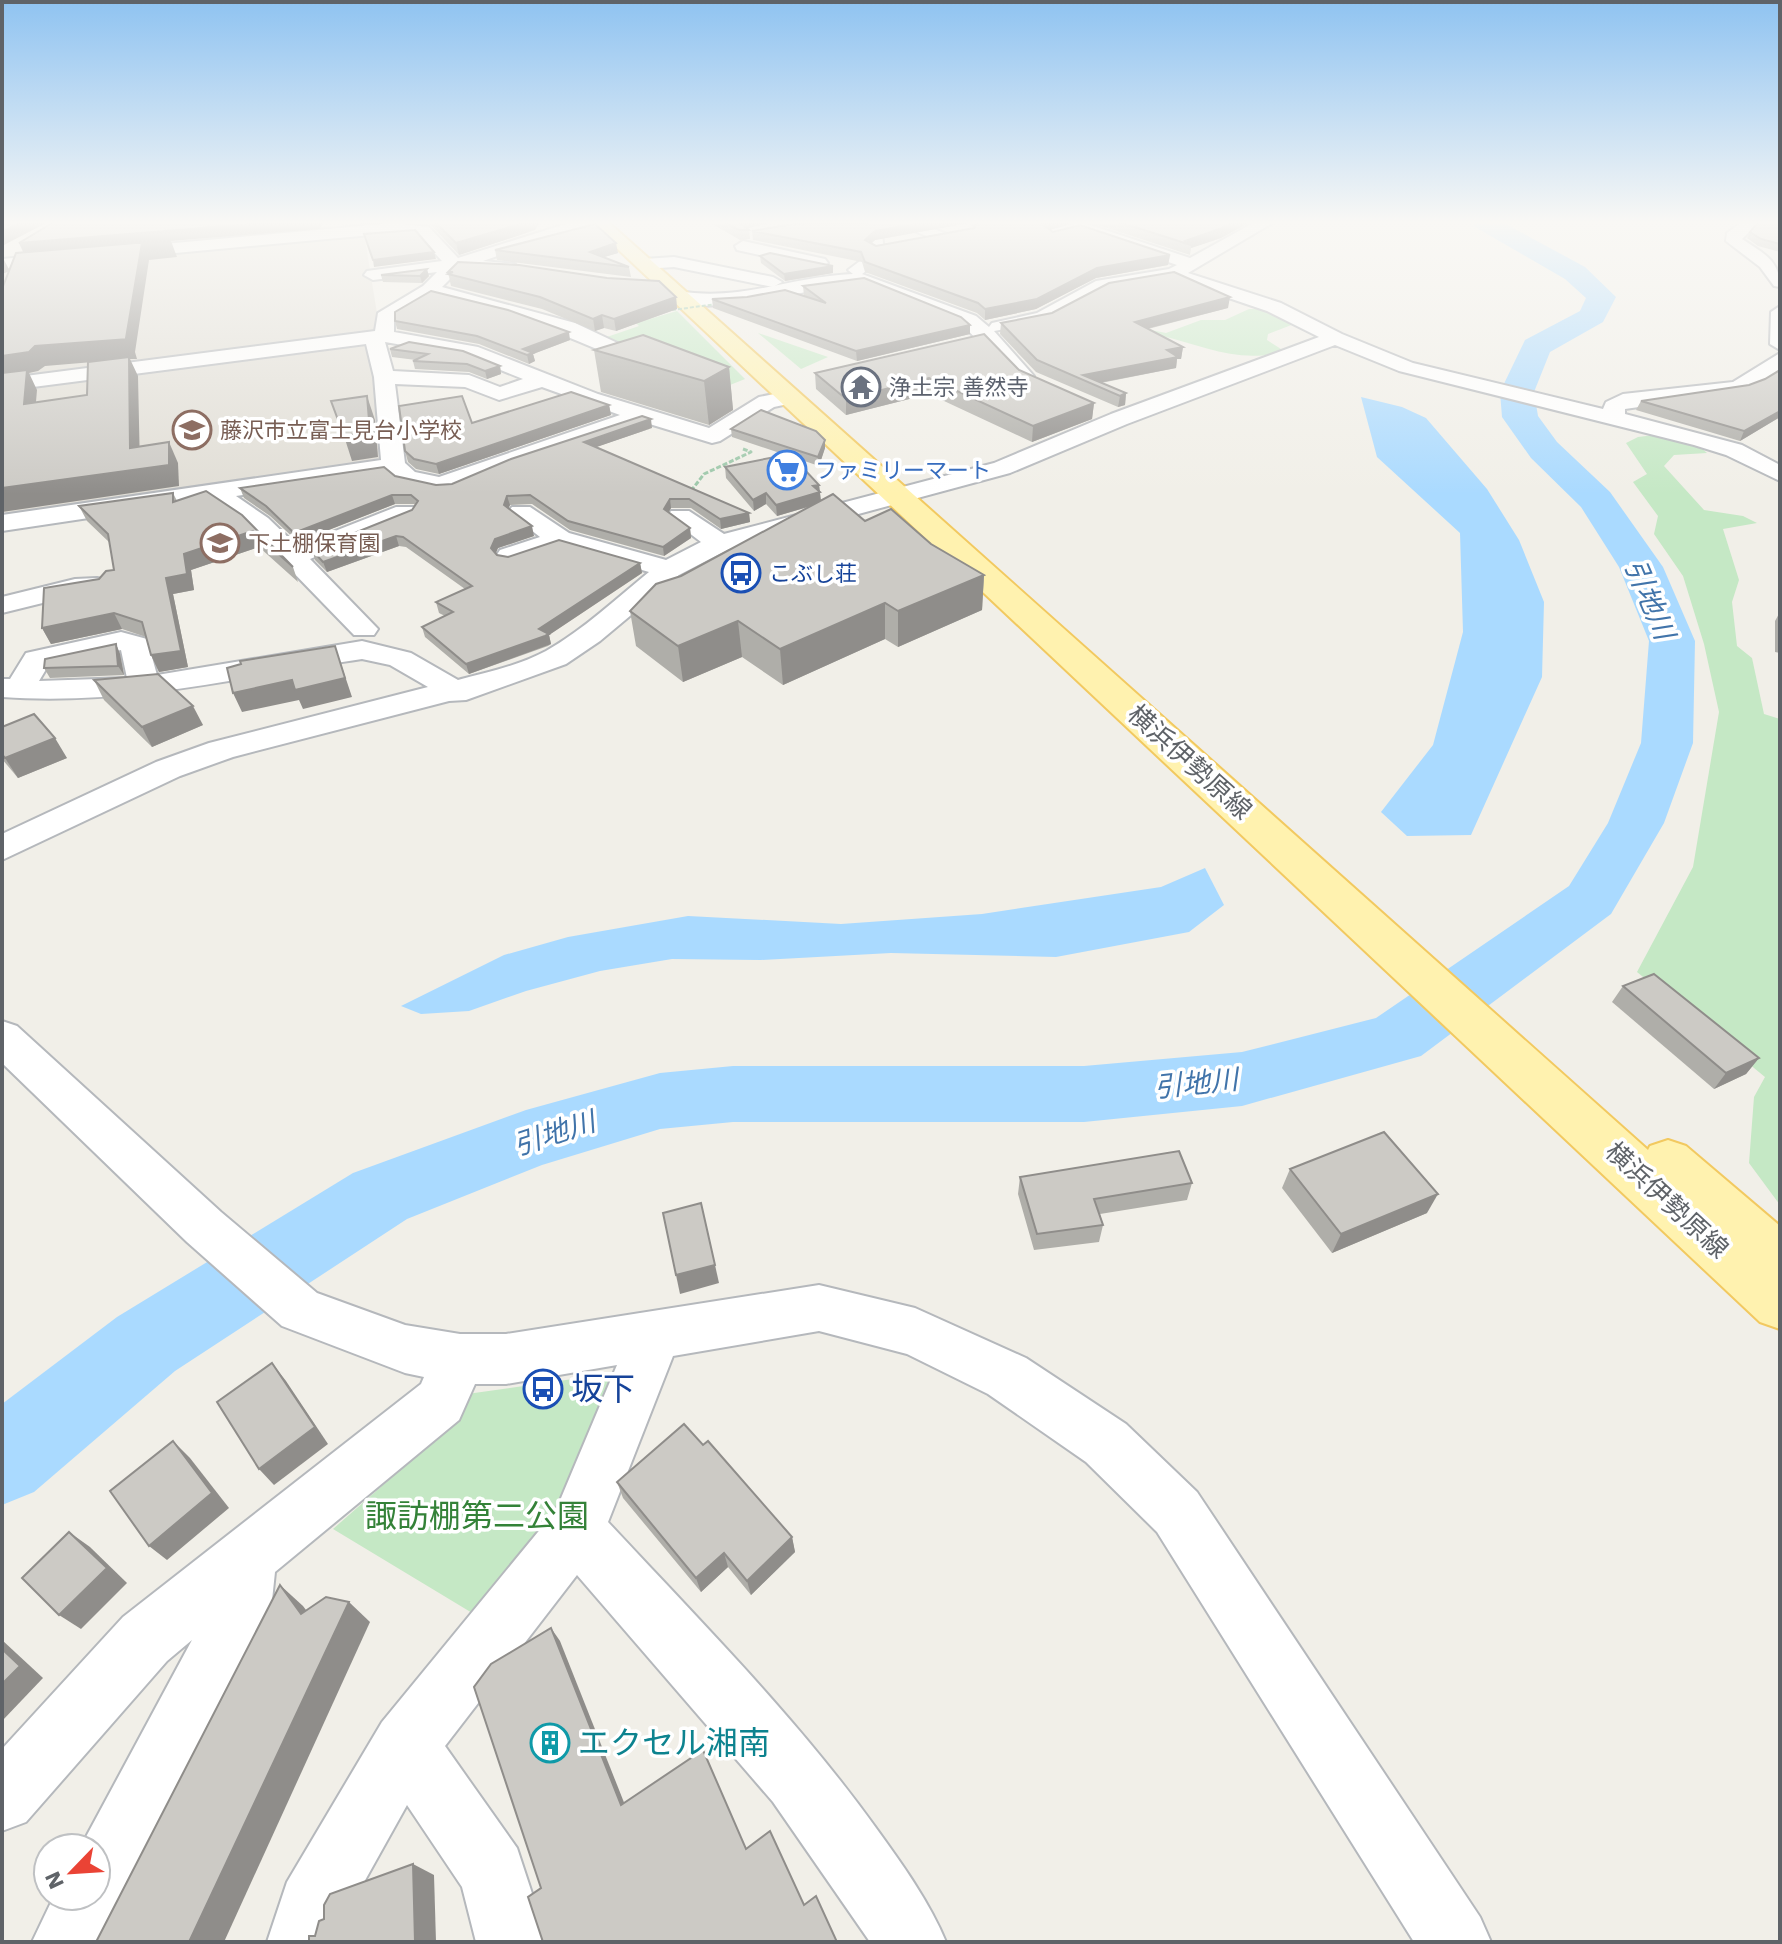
<svg xmlns="http://www.w3.org/2000/svg" width="1782" height="1944" viewBox="0 0 1782 1944" font-family="'Work Sans','Noto Sans JP',sans-serif">
  <style>
    .education { fill: #e1ded6 }
    .green { fill: #c5e8c5 }
    .water { fill: #aadaff }
    .lines { fill: none; stroke-linecap: round; stroke-linejoin: round }
    .river { fill: #aadaff; fill-rule: evenodd }
    .minor-casing { stroke: #b5b8bc; stroke-width: 4 }
    .major-casing { stroke: #f2c960; stroke-width: 4 }
    .path { stroke: #9cc7a9; stroke-width: 3; stroke-dasharray: 5 2; stroke-linecap: butt }
    .minor { fill: #fff; fill-rule: evenodd }
    .major { fill: #fff2af; fill-rule: evenodd }
    .path-bridge { stroke: #9cc7a9; stroke-width: 2; stroke-dasharray: 4 2; stroke-linecap: butt }
    .wall { fill: #afaea9; fill-rule: evenodd }
    .shaded-wall { fill: #8f8d8a }
    .building { fill: #cccac5; stroke: #8f8d8a; stroke-width: 2 }
    .labels { text-anchor: middle; stroke-width: 7; stroke-linejoin: round; paint-order: stroke }
    .far-worship-label { font-size: 22px; fill: #5b616d; stroke: #fff; text-anchor: start }
    .far-education-label { font-size: 22px; fill: #785e54; stroke: #fff; text-anchor: start }
    .far-shop-label { font-size: 22px; fill: #366cbe; stroke: #fff; text-anchor: start }
    .far-transit-label { font-size: 22px; fill: #164399; stroke: #fff; text-anchor: start }
    .street-label { font-size: 26px; fill: #5f6368; stroke: #fff }
    .water-label { font-size: 28px; font-style: italic; fill: #4174aa; stroke: #fff }
    .near-transit-label { font-size: 32px; fill: #164399; stroke: #fff; text-anchor: start }
    .near-park-label { font-size: 32px; fill: #348238; stroke: #fff }
    .near-culture-label { font-size: 32px; fill: #0d838f; stroke: #fff; text-anchor: start }
  </style>
  <rect width="100%" height="100%" fill="#f1efe8"/>
  <g class="education">
    <polygon points="364,233 380,332 2,383 2,267"/>
    <polygon points="362,343 371,344 387,463 2,521 2,388"/>
  </g>
  <g class="green">
    <path d="M1249,309H1261L1294,324L1268,334L1267,340L1281,349L1280,352C1241,364 1200,345 1162,336H1149L1116,323L1166,333L1201,320H1225Z"/>
    <polygon points="677,311 745,379 720,389 601,339 639,326 636,323"/>
    <polygon points="758,333 828,357 801,369"/>
    <polygon points="1662,434 1699,446 1707,453 1674,455 1664,466 1704,510 1743,516 1757,523 1723,529 1739,580 1732,602 1737,646 1752,658 1764,714 1780,719 1780,1205 1749,1163 1754,1097 1765,1077 1637,972 1693,867 1719,712 1704,644 1683,576 1654,534 1658,516 1633,482 1647,474 1626,443 1638,437"/>
    <polygon points="622,1372 502,1631 333,1529 415,1457 460,1395"/>
  </g>
  <g class="water">
    <polygon points="1361,397 1402,407 1426,418 1487,489 1519,540 1544,602 1542,677 1471,835 1407,836 1381,812 1433,745 1463,632 1460,533 1377,457"/>
    <polygon points="1205,868 1224,905 1189,932 1056,957 891,953 761,960 672,959 600,971 526,991 469,1011 421,1014 401,1006 504,955 568,937 688,916 841,924 982,914 1161,887"/>
  </g>
  <g class="lines">
    <polygon class="river" points="1472,222 1502,222 1585,267 1616,297 1603,322 1550,352 1534,392 1538,416 1557,442 1610,492 1663,567 1695,641 1693,743 1664,823 1611,914 1421,1056 1242,1106 1084,1122 733,1122 660,1129 542,1165 407,1219 175,1371 34,1492 2,1505 2,1404 117,1317 353,1173 526,1110 660,1073 733,1066 1084,1066 1242,1052 1376,1018 1569,886 1608,823 1641,743 1649,641 1619,567 1581,507 1531,458 1502,417 1500,392 1525,340 1580,311 1586,298 1565,279 1475,227"/>
    <g class="minor-casing">
      <g id="minor">
        <path d="M572,222H595L483,261L515,264V272L459,270L442,287L575,323L662,364L665,368L662,372H648C575,338 512,312 432,296L394,319V332L478,347L598,394L709,428L759,397L789,391L800,397L797,402L774,407L720,441L712,443L643,422L512,465L454,490L439,491L398,482L388,473L236,496L268,518L297,546L396,507H414L418,512L414,517L310,559L378,629L374,635H354L250,528L209,500L2,531V515L381,460L374,377L366,344L2,391V379L375,331L378,313L423,286L437,272L373,280L364,275L367,271L442,261L418,235L393,233L2,269V259L393,223L429,227L458,258ZM385,342L466,356L523,379L500,387L469,375L393,371ZM395,384L465,387L499,400L542,387L620,415L439,477L415,472L405,463Z"/>
        <path d="M857,222H873L882,235L885,257L862,274L976,316L989,327L992,323L1037,313L1096,281L1169,269L1177,265L1079,231L1045,237V231L1081,222L1190,258L1255,222H1274L1188,273L1281,303L1342,334L1413,363L1603,409L1606,402L1623,394L1733,382L1780,353V369L1759,386L1744,392L1625,409V414L1742,445L1780,465V481L1726,455L1694,445L1399,371L1335,345L1127,424L1010,473L729,549L679,575L600,641L566,664L466,700L449,701L233,757L180,776L2,860V834L156,762L209,743L428,687L390,665L362,659C239,677 127,706 2,697V679H10L26,653L121,632L147,639L157,675L362,641L411,653L458,680C487,672 518,666 546,651C583,630 616,599 649,572L561,547L509,564L500,562L496,556L500,550L540,537L508,512L512,507H530L569,533L666,560L701,542L667,516L671,511H689L724,534L994,463L1111,414L1319,337L1267,311L1173,279L1107,290L1050,321L994,331L1034,376L1024,382L1009,374L962,324L865,284L840,285L747,304L700,306L672,300L669,296L678,291C742,302 792,276 853,274L848,270L868,255L866,235ZM121,650L127,678L39,681L48,666Z"/>
        <polygon points="913,222 945,233 947,236 939,241 909,229 907,226"/>
        <path d="M1742,222H1759L1742,239C1763,253 1780,260 1780,287L1774,286L1760,267L1726,241L1727,233Z"/>
        <polygon points="743,241 825,259 828,263 819,268 737,250 735,246"/>
        <polygon points="674,257 773,277 782,282 773,287 674,267 644,269 635,264 644,259"/>
        <polygon points="1780,306 1780,350 1770,344 1771,312"/>
        <polygon points="97,578 107,580 111,586 107,592 75,595 2,613 2,597 75,579"/>
        <path d="M2,1021L17,1026L221,1212L317,1293L405,1325L460,1334H506L819,1285L915,1308L1026,1358L1126,1424L1197,1492L1480,1917L1491,1942H1414L1157,1532L1086,1462L988,1394L907,1354L819,1331L673,1356L608,1522C700,1621 797,1718 876,1828C902,1864 929,1901 946,1942H870L773,1802L577,1575L445,1746L517,1848L548,1942H476L462,1887L407,1805L344,1918L339,1942H267L287,1882L382,1722L556,1510L617,1365L506,1384H475L459,1420L275,1572L271,1610L262,1631L106,1942H32L54,1896H96V1848H80L192,1640L167,1661L26,1822L2,1831V1749L123,1617L421,1384L424,1377L405,1373L282,1326L187,1242L2,1063Z"/>
      </g>
    </g>
    <g class="major-casing">
      <polygon id="major" points="589,222 608,222 1648,1150 1650,1146 1668,1140 1686,1146 1780,1226 1780,1329 1760,1322"/>
    </g>
    <polyline class="path" points="691,491 704,474 751,452 743,449"/>
    <use href="#minor" class="minor"/>
    <use href="#major" class="major"/>
    <polyline class="path-bridge" points="672,310 717,304"/>
  </g>
  <g class="wall">
    <polygon points="415,222 540,222 535,230 459,255 430,224"/>
    <polygon points="709,222 774,222 747,228 749,230 750,239 740,240"/>
    <path d="M869,222H1074L1049,230L1053,232L1170,255L1168,265L1096,278L1036,309L985,320L977,313L865,272L862,262L753,240L752,231ZM969,223L974,228L876,246L872,243L875,240Z"/>
    <polygon points="1089,222 1250,222 1221,238 1191,248 1190,255"/>
    <polygon points="1780,222 1780,252 1758,246 1747,238 1750,232"/>
    <polygon points="495,250 618,253 604,257 629,267 631,277 497,260"/>
    <polygon points="760,256 833,266 833,273 785,281 761,263"/>
    <polygon points="448,272 676,297 677,309 616,331 604,328 595,331 542,309 451,286"/>
    <polygon points="381,275 429,276 422,283 383,282"/>
    <polygon points="803,286 970,325 970,334 857,361 713,308 712,299 804,296"/>
    <polygon points="1228,308 1148,329 1183,347 1181,359 1177,359 1176,368 1101,383 1126,393 1125,405 1118,407 1036,372 1000,334 1001,323"/>
    <polygon points="395,321 570,340 533,354 535,361 529,364 479,344 397,329"/>
    <polygon points="409,342 500,366 501,374 487,379 469,372 415,369 413,361 416,360 392,357 390,349"/>
    <polygon points="594,350 729,367 733,410 709,425 601,392"/>
    <polygon points="1019,370 1094,403 1092,419 1032,442 929,394 846,415 816,389 815,373"/>
    <polygon points="1780,370 1780,417 1740,441 1636,410 1641,401 1749,385 1765,379"/>
    <polygon points="609,405 611,415 439,474 416,469 408,462 405,451 472,423"/>
    <polygon points="652,428 596,447 749,513 750,522 721,529 691,508 671,508 669,512 690,528 691,538 664,556 570,530 532,504 510,505 508,508 534,536 498,548 495,553 497,555 508,557 640,563 642,573 549,635 551,644 548,646 469,674 425,637 422,627 445,616 439,613 436,602 465,589 406,547 399,546 327,572 315,560 312,550 412,510 415,505 414,504 395,504 298,542 270,516 244,498 240,488 395,476 436,485 452,484"/>
    <polygon points="731,429 825,448 819,466 793,457 819,485 821,500 865,521 931,544 984,575 982,610 898,647 885,639 783,685 742,657 683,682 636,646 630,611 681,576 808,507 777,516 766,504 754,511 726,478 725,467 786,455 732,437"/>
    <polygon points="206,491 293,567 298,582 259,547 191,570 194,590 173,594 188,667 159,672 151,655 146,637 122,629 51,644 42,628 99,579 114,570 110,543 87,521 79,506 173,493 177,501"/>
    <polygon points="1780,612 1780,653 1775,652 1775,621"/>
    <polygon points="116,644 120,654 124,675 50,678 44,668"/>
    <polygon points="94,680 203,725 152,747 104,700"/>
    <polygon points="2,727 67,758 18,778 2,759"/>
    <polygon points="1623,986 1759,1058 1746,1074 1714,1089 1612,1002"/>
    <polygon points="1290,1169 1427,1213 1332,1253 1282,1188"/>
    <polygon points="1020,1177 1192,1183 1187,1200 1100,1214 1103,1225 1099,1242 1034,1250 1018,1194"/>
    <polygon points="617,1482 792,1537 795,1552 751,1595 728,1567 701,1592 623,1498"/>
  </g>
  <g class="shaded-wall">
    <polygon points="22,222 48,222 2,246 2,232"/>
    <polygon points="274,222 325,222 319,229 171,241 177,257 149,260 135,352 137,359 130,359 138,376 140,469 130,448 129,359 45,366 38,371 29,373 37,390 34,425 2,377 2,356 24,254 19,243"/>
    <polygon points="359,222 405,222 360,225"/>
    <polygon points="527,222 540,222 535,230 459,255 456,243"/>
    <polygon points="741,222 774,222 743,229 740,223"/>
    <polygon points="927,222 969,222 969,223 875,240 865,249 865,240 875,231"/>
    <polygon points="1046,222 1074,222 1040,233 1041,223"/>
    <polygon points="1234,222 1250,222 1221,238 1191,248 1191,245 1185,241"/>
    <polygon points="616,243 618,253 591,261 590,252"/>
    <polygon points="434,252 436,259 374,267 373,260"/>
    <polygon points="1170,255 1168,265 1096,278 1036,309 985,320 985,309 1097,268"/>
    <polygon points="4,260 10,271 2,274 2,261"/>
    <polygon points="833,266 833,273 785,281 784,274"/>
    <polygon points="427,269 429,276 422,283 420,276"/>
    <polygon points="676,297 677,309 616,331 614,319"/>
    <polygon points="1230,297 1228,308 1134,332 1135,322"/>
    <polygon points="602,315 604,328 595,331 593,319"/>
    <polygon points="970,325 970,334 857,361 856,351"/>
    <polygon points="569,332 570,340 533,354 535,361 529,364 527,355 523,349"/>
    <polygon points="1183,347 1181,359 1177,359 1176,368 1093,384 1083,375 1167,350"/>
    <polygon points="500,366 501,374 487,379 485,371"/>
    <polygon points="729,367 733,410 709,425 704,381"/>
    <polygon points="929,378 929,394 846,415 846,399"/>
    <polygon points="1126,393 1125,405 1118,407 1120,396"/>
    <polygon points="367,396 375,420 378,457 352,461 344,436"/>
    <polygon points="1094,403 1092,419 1032,442 1033,426"/>
    <polygon points="609,405 611,415 439,474 436,464"/>
    <polygon points="1780,411 1780,417 1740,441 1744,431"/>
    <polygon points="651,419 652,428 585,451 584,442"/>
    <polygon points="825,440 825,448 819,466 818,457"/>
    <polygon points="169,442 178,463 179,486 2,512 2,488"/>
    <polygon points="819,485 821,503 777,516 776,505 813,486"/>
    <polygon points="766,493 766,504 754,511 753,500"/>
    <polygon points="392,495 395,504 298,542 294,533"/>
    <polygon points="507,496 510,505 506,514 504,505"/>
    <polygon points="670,499 671,508 665,518 664,509"/>
    <polygon points="749,513 750,522 721,529 720,519"/>
    <polygon points="532,526 534,536 498,548 494,558 491,548 495,539"/>
    <polygon points="690,528 691,538 664,556 663,547"/>
    <polygon points="253,531 259,547 191,570 194,590 173,594 188,667 159,672 151,655 166,578 184,554"/>
    <polygon points="396,536 399,546 327,572 323,562"/>
    <polygon points="640,563 642,573 549,635 551,644 469,674 466,664 539,629"/>
    <polygon points="984,575 982,610 898,647 898,611"/>
    <polygon points="885,603 885,639 783,685 780,649"/>
    <polygon points="114,613 122,629 51,644 42,628"/>
    <polygon points="738,621 742,657 683,682 678,646"/>
    <polygon points="116,644 120,654 124,675 118,666"/>
    <polygon points="335,646 352,697 303,709 299,700 242,712 233,693"/>
    <polygon points="193,706 203,725 152,747 142,727"/>
    <polygon points="55,738 67,758 18,778 5,758"/>
    <polygon points="1759,1058 1746,1074 1714,1089 1726,1073"/>
    <polygon points="1438,1194 1427,1213 1332,1253 1341,1234"/>
    <polygon points="715,1265 719,1283 680,1294 676,1275"/>
    <polygon points="272,1363 286,1381 328,1444 274,1485 259,1469"/>
    <polygon points="173,1441 190,1458 229,1508 167,1560 149,1546"/>
    <polygon points="69,1532 90,1547 127,1583 81,1629 59,1615"/>
    <polygon points="792,1537 795,1552 751,1595 747,1581"/>
    <polygon points="724,1553 728,1567 701,1592 696,1578"/>
    <polygon points="280,1585 303,1606 324,1634 301,1614"/>
    <polygon points="349,1602 370,1622 224,1942 189,1942"/>
    <polygon points="551,1628 560,1641 629,1815 621,1805"/>
    <polygon points="2,1640 43,1678 2,1721"/>
    <polygon points="413,1864 434,1875 436,1942 415,1942"/>
  </g>
  <g class="building">
    <polygon points="2,222 22,222 2,232"/>
    <polygon points="54,222 274,222 19,243"/>
    <polygon points="435,222 527,222 456,243"/>
    <polygon points="724,222 741,222 740,223 749,230 739,230"/>
    <polygon points="869,222 927,222 875,231 865,240 876,246 974,228 978,222 1046,222 1041,223 1053,232 1080,225 1170,255 1097,268 1037,299 985,309 978,303 865,262 861,252 752,231 793,224 867,223"/>
    <polygon points="1119,222 1234,222 1222,228 1185,241 1191,245"/>
    <polygon points="1758,222 1780,222 1780,244 1761,239 1750,232"/>
    <polygon points="595,224 616,243 590,252 629,267 495,250"/>
    <polygon points="415,230 434,252 373,260 364,234"/>
    <polygon points="171,240 142,243 126,338 129,339 35,346 29,352 2,356 2,289 16,253"/>
    <polygon points="770,253 833,266 784,274 760,256"/>
    <polygon points="458,262 519,265 607,278 659,281 676,297 614,319 602,315 593,319 540,297 448,274 453,272 448,272"/>
    <polygon points="427,269 420,276 381,275"/>
    <polygon points="1174,272 1230,297 1135,322 1183,347 1167,350 1178,357 1083,375 1126,393 1120,396 1037,360 1001,323 1052,313 1109,283"/>
    <polygon points="864,278 961,317 970,325 856,351 712,299 747,297 785,290 826,303 803,286"/>
    <polygon points="431,291 508,310 569,332 523,349 533,353 527,355 477,336 395,321 395,312"/>
    <polygon points="984,334 1019,370 1094,403 1033,426 929,378 846,399 815,373"/>
    <polygon points="643,335 729,367 704,381 594,350"/>
    <polygon points="409,342 463,351 500,366 485,371 467,364 413,361 428,354 390,349"/>
    <polygon points="129,357 130,448 169,442 169,465 2,488 2,373 27,370 24,404 87,395 88,362"/>
    <polygon points="1780,370 1780,411 1744,431 1641,401 1749,385 1765,379"/>
    <polygon points="571,392 609,405 436,464 414,459 405,451 399,406 462,396 472,423"/>
    <polygon points="367,396 370,432 344,436 331,401"/>
    <polygon points="761,410 816,431 825,440 818,457 731,429"/>
    <polygon points="642,416 651,419 584,442 749,513 720,519 689,499 670,499 664,509 690,528 663,547 568,521 530,495 507,496 504,505 532,526 495,539 491,548 497,555 508,557 559,540 640,563 539,629 549,634 545,636 466,664 422,627 453,612 436,602 472,586 403,537 396,536 323,562 312,550 412,510 418,501 411,495 392,495 294,533 266,506 240,488 384,467 395,476 436,485 452,484 511,459"/>
    <polygon points="790,454 819,485 813,486 820,492 776,505 766,493 753,500 725,467"/>
    <polygon points="206,491 242,515 293,567 253,531 184,554 187,574 166,578 181,651 151,655 142,622 114,613 42,628 44,588 99,579 106,571 114,570 108,534 79,506 173,493 173,502"/>
    <polygon points="833,494 865,521 891,509 931,544 984,575 898,611 885,603 780,649 738,621 678,646 630,611 656,584 681,576"/>
    <polygon points="116,644 118,666 44,668 45,659"/>
    <polygon points="335,646 345,678 295,690 292,680 233,693 227,668 241,664 240,661"/>
    <polygon points="158,674 193,706 142,727 94,680"/>
    <polygon points="34,714 55,738 5,758 2,754 2,727"/>
    <polygon points="1654,974 1759,1058 1726,1073 1623,986"/>
    <polygon points="1384,1132 1438,1194 1341,1234 1290,1169"/>
    <polygon points="1179,1151 1192,1183 1094,1199 1103,1225 1037,1234 1020,1177"/>
    <polygon points="701,1203 715,1265 676,1275 663,1213"/>
    <polygon points="272,1363 315,1427 259,1469 217,1402"/>
    <polygon points="684,1424 703,1445 708,1441 792,1537 747,1581 724,1553 696,1578 617,1482"/>
    <polygon points="173,1441 212,1493 149,1546 110,1491"/>
    <polygon points="69,1532 107,1568 59,1615 22,1578"/>
    <polygon points="280,1585 301,1614 326,1597 349,1602 189,1942 96,1942"/>
    <polygon points="551,1628 621,1805 703,1750 746,1849 770,1831 804,1905 816,1896 837,1942 543,1942 528,1897 541,1888 474,1687 491,1664"/>
    <polygon points="2,1649 20,1666 2,1684"/>
    <polygon points="413,1864 415,1942 309,1942 309,1936 315,1936 319,1921 324,1919 324,1905 330,1894"/>
  </g>
  <linearGradient id="sky" x2="0" y2="1"><stop stop-color="#8fc3f1"/><stop offset="0.45" stop-color="#f9f8f5"/><stop offset="1" stop-color="#f9f8f5" stop-opacity="0"/></linearGradient>
  <rect width="1782" height="494" fill="url(#sky)"/>
  <defs>
    <g id="temple-ring" transform="scale(2)"><circle r="9.5" fill="#fff" stroke="#6b7280" stroke-width="1.5"/><path d="M0-6L5-2H3V0L6.5 2.5H4V6H1.5V3h-3V6H-4V2.5H-6.5L-3 0V-2H-5Z" fill="#6b7280"/></g>
    <g id="school-ring" transform="scale(2)"><circle r="9.5" fill="#fff" stroke="#8d6e63" stroke-width="1.5"/><path d="M0-5L7-2L0 1L-7-2ZM-4 1L0 2.5L4 1V4Q0 6-4 4Z" fill="#8d6e63"/></g>
    <g id="supermarket-ring" transform="scale(2)"><circle r="9.5" fill="#fff" stroke="#3f7fe0" stroke-width="1.5"/><path d="M-6-5.5h2.5l.6 2H6L4.5 2H-2.5L-4.4-4H-6ZM-1.5 3.2a1.3 1.3 0 1 0 .1 0ZM3 3.2a1.3 1.3 0 1 0 .1 0Z" fill="#3f7fe0"/></g>
    <g id="bus-ring" transform="scale(2)"><circle r="9.5" fill="#fff" stroke="#1a4fb4" stroke-width="1.5"/><path d="M-5-6H5V4H4V6H2V4H-2V6H-4V4H-5ZM-3.5-4V0h7V-4ZM-3.5 1.2v1.5H-2V1.2ZM2 1.2v1.5H3.5V1.2Z" fill="#1a4fb4"/></g>
    <g id="building-ring" transform="scale(2)"><circle r="9.5" fill="#fff" stroke="#0f9aa8" stroke-width="1.5"/><path d="M-4-6H4V6H1V3H-1V6H-4ZM-2.5-4.3h1.7v1.8h-1.7ZM.8-4.3h1.7v1.8H.8ZM-2.5-1h1.7V.8h-1.7ZM.8-1h1.7V.8H.8Z" fill="#0f9aa8"/></g>
  </defs>
  <g fill-rule="evenodd">
    <use href="#temple-ring" x="861" y="387"/>
    <use href="#school-ring" x="192" y="430"/>
    <use href="#supermarket-ring" x="787" y="470"/>
    <use href="#school-ring" x="220" y="543"/>
    <use href="#bus-ring" x="741" y="573"/>
    <use href="#bus-ring" x="543" y="1389"/>
    <use href="#building-ring" x="550" y="1743"/>
  </g>
  <g class="labels">
    <g class="far-worship-label">
      <text x="889" y="395">浄土宗 善然寺</text>
    </g>
    <g class="far-education-label">
      <text x="220" y="438">藤沢市立富士見台小学校</text>
      <text x="248" y="551">下土棚保育園</text>
    </g>
    <g class="far-shop-label">
      <text x="815" y="478">ファミリーマート</text>
    </g>
    <g class="far-transit-label">
      <text x="769" y="581">こぶし荘</text>
    </g>
    <g class="street-label">
      <text transform="translate(1190 762) rotate(42)" y="9">横浜伊勢原線</text>
      <text transform="translate(1667 1200) rotate(43)" y="9">横浜伊勢原線</text>
    </g>
    <g class="water-label">
      <text transform="translate(1650 599) rotate(67)" y="10">引地川</text>
      <text transform="translate(1196 1083) rotate(-6)" y="10">引地川</text>
      <text transform="translate(554 1133) rotate(-18)" y="10">引地川</text>
    </g>
    <g class="near-transit-label">
      <text x="571" y="1400">坂下</text>
    </g>
    <g class="near-park-label">
      <text x="477" y="1527">諏訪棚第二公園</text>
    </g>
    <g class="near-culture-label">
      <text x="578" y="1754">エクセル湘南</text>
    </g>
  </g>
  <rect width="1782" height="1944" fill="none" stroke="#5f6368" stroke-width="8"/>
  <g transform="translate(72 1872) rotate(245)"><circle r="38" fill="#ffffff" stroke="#bfc1c3" stroke-width="2"/>
  <path d="M0-6L14 30L0 20L-14 30Z" fill="#ea4335"/>
  <text y="-12" font-size="22" font-weight="bold" text-anchor="middle" fill="#5f6368">N</text>
  </g>
</svg>
